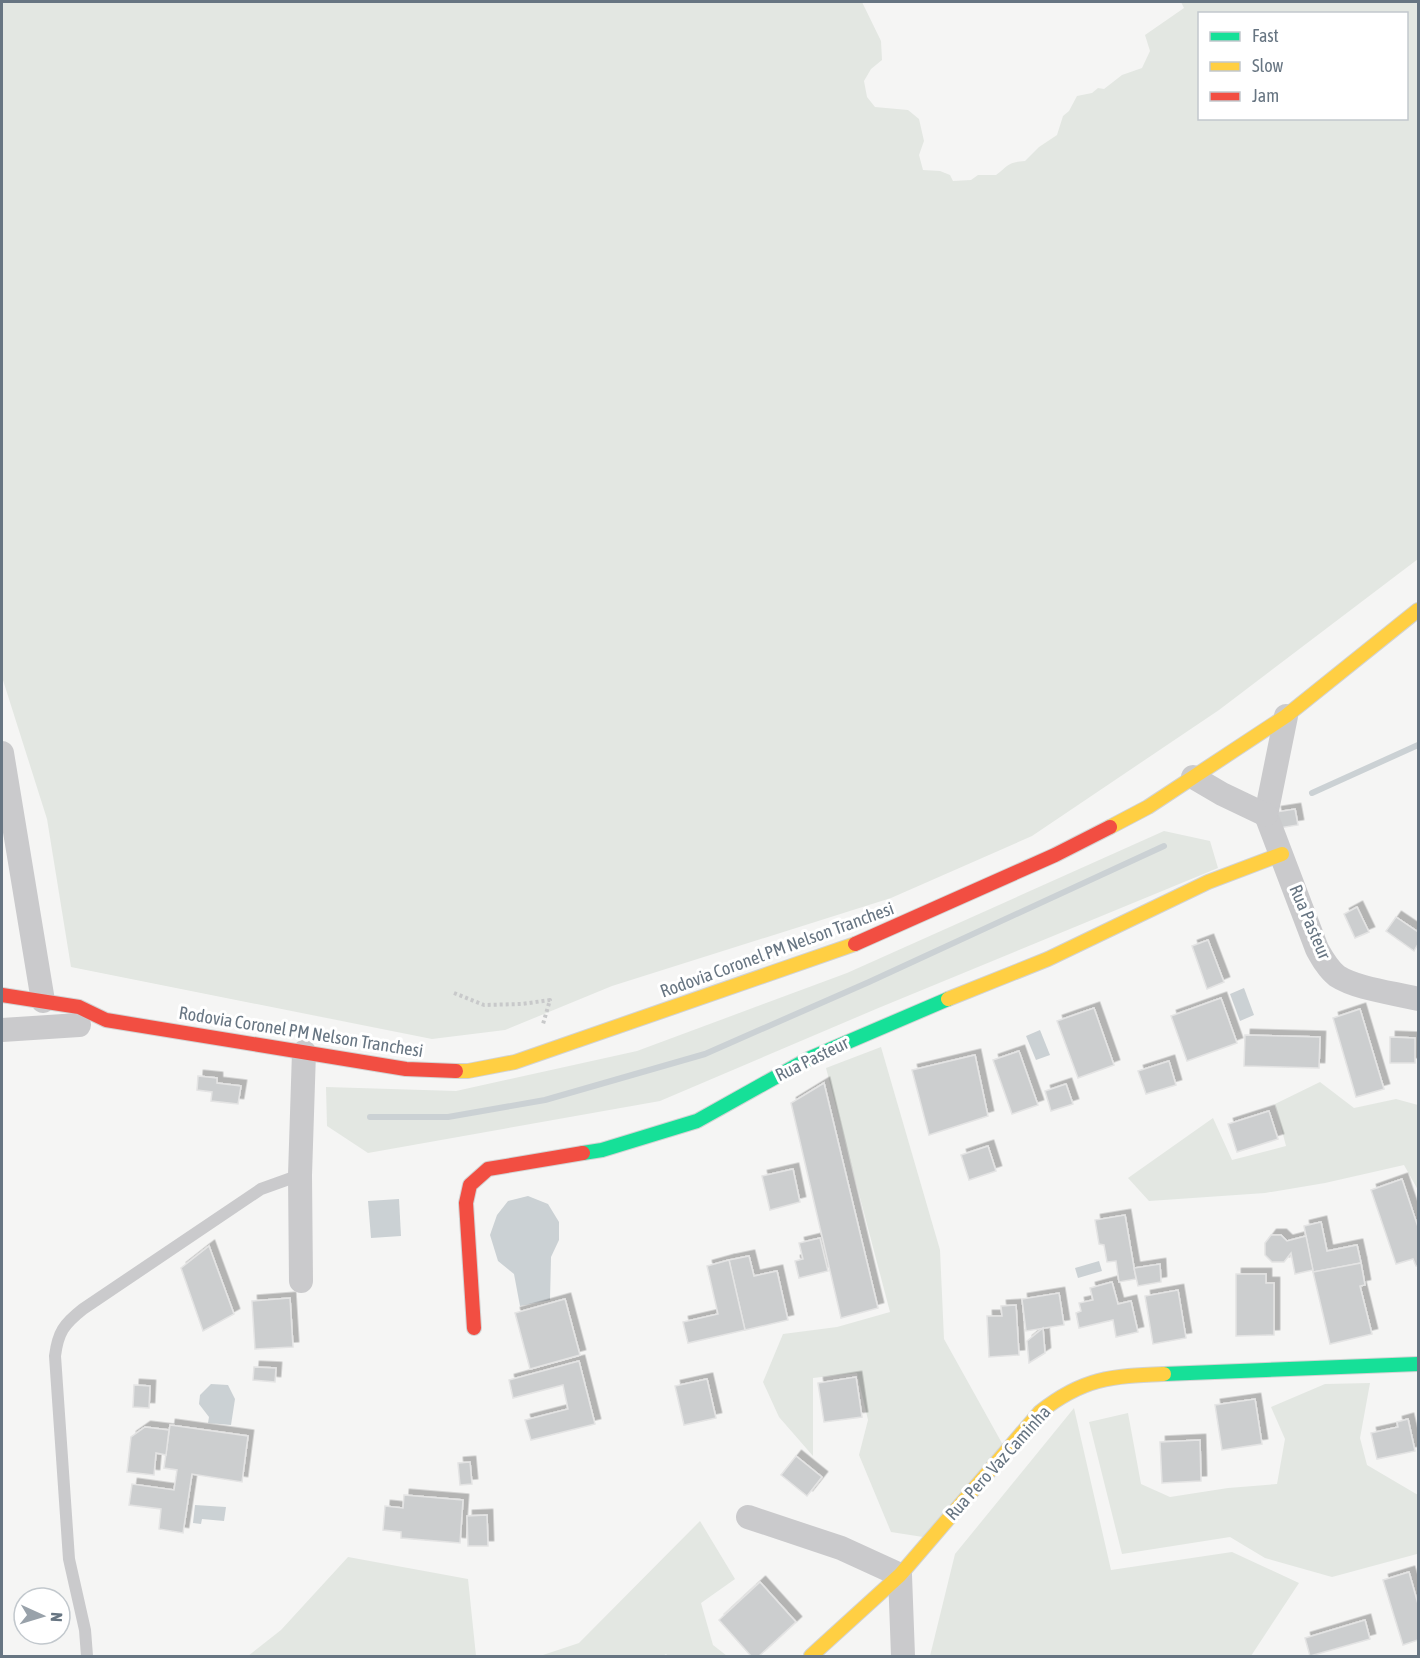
<svg xmlns="http://www.w3.org/2000/svg" width="1420" height="1658" viewBox="0 0 1420 1658" font-family="'Asap Condensed',sans-serif">
  <style>
    .green { fill: #e3e7e2; fill-rule: evenodd }
    .water { fill: #cbd1d4 }
    .lines { fill: none; stroke-linecap: round; stroke-linejoin: round }
    .stream { stroke: #cbd1d4; stroke-width: 6 }
    .building { fill: #cccecf; stroke: #e4e4e4; stroke-width: 1.5; filter: url(#shadow) }
    .fast-casing { stroke: #d2d3d3; stroke-width: 16 }
    .slow-casing { stroke: #d2d3d3; stroke-width: 16 }
    .jam-casing { stroke: #d2d3d3; stroke-width: 16 }
    .path { stroke: #c8c9ca; stroke-width: 4; stroke-dasharray: 3 3; stroke-linecap: butt }
    .lane { stroke: #cacacc; stroke-width: 12 }
    .street { stroke: #cacacc; stroke-width: 24 }
    .fast { stroke: #16e098; stroke-width: 14 }
    .slow { stroke: #ffcf43; stroke-width: 14 }
    .jam { stroke: #f24e42; stroke-width: 14 }
    .labels { text-anchor: middle; stroke-width: 6; stroke-linejoin: round; paint-order: stroke }
    .street-label { font-size: 18px; fill: #677582; stroke: #fff }
  </style>
  <defs>
    <filter id="shadow"><feDropShadow dx="5.5" dy="-5.5" stdDeviation="0" flood-color="#0004"/></filter>
  </defs>
  <rect width="100%" height="100%" fill="#f5f5f4"/>
  <g class="green">
    <path d="M2,2H862L881,41L882,60L871,69L864,81L867,97L875,107L908,110L919,119L924,141L919,155L923,170L940,171L950,175L953,181L971,180L978,175H996C1009,165 1008,162 1025,161L1039,147L1057,135L1063,116L1069,111L1077,96L1092,93L1098,88L1104,89L1122,75L1142,68L1150,51L1145,35L1184,8L1181,2H1418V559L1219,710L1032,836L891,898L612,986L505,1030L432,1039L71,967L47,819L2,677ZM1200,14H1406V118H1200Z"/>
    <polygon points="1164,831 1210,841 1218,868 876,1009 660,1101 368,1153 327,1126 326,1087 456,1091 637,1051 847,973"/>
    <polygon points="881,1047 940,1250 944,1339 1003,1445 923,1537 891,1532 859,1455 868,1420 857,1373 813,1378 813,1456 779,1417 763,1382 783,1334 837,1327 890,1312 826,1068"/>
    <polygon points="1320,1082 1354,1108 1396,1099 1418,1105 1418,1190 1404,1165 1325,1183 1265,1193 1149,1201 1128,1178 1213,1118 1232,1160 1286,1146 1275,1104"/>
    <polygon points="1370,1383 1360,1438 1367,1465 1418,1495 1418,1558 1417,1554 1332,1577 1265,1558 1230,1537 1122,1554 1089,1422 1128,1413 1141,1484 1170,1497 1228,1488 1277,1484 1285,1439 1271,1407 1325,1384"/>
    <polygon points="1074,1408 1111,1570 1232,1552 1299,1583 1251,1656 930,1656 955,1554"/>
    <polygon points="700,1521 735,1579 701,1603 713,1645 727,1656 668,1656 666,1654 663,1656 540,1656 579,1643"/>
    <polygon points="348,1557 468,1579 476,1656 248,1656 281,1630"/>
  </g>
  <g class="water">
    <polygon points="1244,988 1254,1015 1240,1021 1230,994"/>
    <polygon points="1040,1030 1050,1055 1036,1060 1026,1036"/>
    <polygon points="528,1196 548,1204 559,1222 559,1240 551,1257 550,1300 520,1306 514,1274 498,1261 490,1235 497,1215 508,1201"/>
    <polygon points="399,1199 401,1236 371,1238 368,1201"/>
    <polygon points="1099,1261 1102,1271 1078,1278 1075,1268"/>
    <polygon points="211,1384 228,1385 235,1399 231,1425 208,1423 209,1417 199,1404 200,1395"/>
    <polygon points="195,1505 226,1507 224,1521 202,1519 201,1524 193,1523"/>
  </g>
  <g class="lines">
    <g class="stream">
      <polyline points="1312,793 1418,745"/>
      <polyline points="370,1117 448,1117 545,1100 705,1054 869,982 1164,846"/>
    </g>
  </g>
  <g class="building">
    <polygon points="1295,809 1298,825 1279,828 1276,812"/>
    <polygon points="1357,907 1369,932 1355,938 1344,914"/>
    <polygon points="1396,917 1418,932 1418,944 1414,951 1386,931"/>
    <polygon points="1208,940 1224,982 1207,989 1192,946"/>
    <polygon points="1221,998 1237,1043 1187,1061 1171,1016"/>
    <polygon points="1094,1008 1114,1065 1078,1078 1057,1021"/>
    <polygon points="1360,1009 1384,1089 1356,1097 1333,1018"/>
    <polygon points="1245,1035 1320,1037 1319,1068 1244,1066"/>
    <polygon points="1390,1037 1415,1038 1415,1063 1390,1063"/>
    <polygon points="1019,1051 1038,1105 1012,1114 993,1060"/>
    <polygon points="975,1055 988,1116 929,1135 912,1070"/>
    <polygon points="1169,1061 1176,1085 1146,1094 1138,1071"/>
    <polygon points="198,1076 217,1078 217,1083 241,1086 238,1104 211,1101 212,1092 197,1090"/>
    <polygon points="824,1083 878,1308 841,1318 791,1103"/>
    <polygon points="1066,1084 1073,1104 1051,1111 1045,1091"/>
    <polygon points="1269,1111 1278,1139 1237,1152 1228,1124"/>
    <polygon points="988,1146 996,1171 969,1180 961,1155"/>
    <polygon points="793,1169 800,1202 770,1210 762,1176"/>
    <polygon points="1402,1179 1418,1227 1418,1266 1416,1266 1413,1259 1396,1264 1371,1190"/>
    <polygon points="1125,1215 1136,1279 1119,1282 1116,1261 1107,1262 1104,1245 1099,1244 1095,1220"/>
    <polygon points="1321,1222 1327,1251 1357,1245 1361,1263 1313,1272 1304,1226"/>
    <polygon points="1271,1235 1281,1235 1287,1241 1306,1236 1313,1270 1295,1274 1291,1253 1284,1262 1272,1262 1265,1255 1265,1243"/>
    <polygon points="820,1238 828,1271 799,1278 795,1261 803,1259 799,1243"/>
    <polygon points="209,1246 234,1314 203,1331 181,1268"/>
    <polygon points="749,1256 754,1276 777,1271 788,1320 745,1330 729,1260"/>
    <polygon points="729,1260 745,1330 688,1343 683,1322 718,1314 707,1266"/>
    <polygon points="1361,1263 1365,1285 1360,1286 1372,1334 1330,1344 1313,1272"/>
    <polygon points="1160,1264 1161,1282 1138,1286 1134,1268"/>
    <polygon points="1236,1274 1266,1274 1266,1283 1274,1283 1274,1335 1236,1336"/>
    <polygon points="1112,1282 1118,1304 1131,1301 1138,1332 1116,1337 1113,1320 1079,1328 1076,1313 1081,1311 1079,1303 1093,1300 1090,1288"/>
    <polygon points="1178,1290 1186,1338 1153,1344 1145,1296"/>
    <polygon points="1059,1293 1064,1325 1026,1331 1022,1299"/>
    <polygon points="290,1298 293,1347 255,1349 252,1301"/>
    <polygon points="565,1299 580,1355 530,1369 515,1313"/>
    <polygon points="1016,1305 1019,1355 989,1357 987,1316 1002,1316 1001,1306"/>
    <polygon points="1043,1328 1045,1353 1029,1363 1027,1341"/>
    <polygon points="579,1361 595,1424 531,1440 525,1420 568,1409 563,1385 513,1398 509,1380"/>
    <polygon points="254,1367 276,1368 275,1382 253,1380"/>
    <polygon points="856,1377 862,1417 824,1422 818,1383"/>
    <polygon points="707,1379 716,1418 684,1425 675,1386"/>
    <polygon points="134,1385 150,1386 149,1408 133,1407"/>
    <polygon points="1255,1399 1262,1444 1222,1450 1215,1405"/>
    <polygon points="1408,1419 1415,1451 1377,1459 1371,1433 1398,1427 1397,1422"/>
    <polygon points="170,1425 248,1436 242,1482 192,1474 183,1533 159,1529 161,1509 129,1505 132,1484 174,1490 177,1470 164,1468"/>
    <polygon points="145,1427 169,1430 166,1455 156,1453 154,1475 127,1472 131,1437"/>
    <polygon points="1200,1440 1201,1481 1162,1483 1160,1442"/>
    <polygon points="796,1456 822,1477 807,1496 781,1475"/>
    <polygon points="470,1462 472,1484 460,1485 458,1463"/>
    <polygon points="404,1495 463,1500 460,1543 401,1538 401,1532 383,1530 385,1506 403,1508"/>
    <polygon points="487,1515 488,1546 468,1546 467,1516"/>
    <polygon points="1409,1572 1418,1604 1418,1640 1403,1645 1383,1580"/>
    <polygon points="760,1582 796,1622 759,1656 751,1656 719,1620"/>
    <polygon points="1365,1620 1370,1639 1310,1656 1305,1638"/>
  </g>
  <g class="lines">
    <g class="fast-casing">
      <g id="fast">
        <polyline points="583,1153 602,1150 697,1121 808,1059 948,999"/>
        <polyline points="1164,1374 1418,1364"/>
      </g>
    </g>
    <g class="slow-casing">
      <g id="slow">
        <polyline points="1110,827 1148,807 1286,716 1418,610"/>
        <polyline points="948,999 1048,959 1208,882 1282,854"/>
        <polyline points="456,1071 468,1071 515,1062 855,944"/>
        <path d="M811,1656L900,1575L1040,1412C1083,1378 1111,1376 1164,1374"/>
      </g>
    </g>
    <g class="jam-casing">
      <g id="jam">
        <polyline points="855,944 1055,855 1110,827"/>
        <polyline points="2,995 79,1007 106,1020 406,1069 456,1071"/>
        <polyline points="474,1328 466,1203 470,1185 488,1169 583,1153"/>
      </g>
    </g>
    <polyline class="path" points="454,993 484,1005 522,1004 550,1000 543,1024"/>
    <path class="lane" d="M87,1656L85,1630L69,1559L55,1356C58,1332 64,1324 83,1309L261,1189L300,1175"/>
    <g class="street">
      <path d="M1286,716L1266,815L1317,949C1322,958 1328,969 1337,976C1357,989 1395,993 1418,999"/>
      <polyline points="2,753 43,1001"/>
      <polyline points="1193,777 1222,794 1266,815"/>
      <polyline points="2,1030 79,1025"/>
      <polyline points="301,1281 300,1175 304,1052"/>
      <polyline points="748,1517 841,1548 900,1575 903,1656"/>
    </g>
    <use href="#fast" class="fast"/>
    <use href="#slow" class="slow"/>
    <use href="#jam" class="jam"/>
  </g>
  <g class="labels">
    <g class="street-label">
      <text transform="translate(1310 922) rotate(67)" y="6">Rua Pasteur</text>
      <text transform="translate(777 950) rotate(-20)" y="6">Rodovia Coronel PM Nelson Tranchesi</text>
      <text transform="translate(301 1032) rotate(9)" y="6">Rodovia Coronel PM Nelson Tranchesi</text>
      <text transform="translate(812 1059) rotate(-26)" y="6">Rua Pasteur</text>
      <text transform="translate(998 1463) rotate(-48)" y="6">Rua Pero Vaz Caminha</text>
    </g>
  </g>
  <rect width="1420" height="1658" fill="none" stroke="#677582" stroke-width="6"/>
  <rect x="1198" y="12" width="210" height="108" fill="#ffffff" stroke="#c2c8cd" stroke-width="1.5"/>
  <rect x="1210" y="32" width="30" height="9" fill="#16e098" stroke="#c2c8cd" stroke-width="1.5"/>
  <text x="1252" y="42" font-size="18" fill="#677582">Fast</text>
  <rect x="1210" y="62" width="30" height="9" fill="#ffcf43" stroke="#c2c8cd" stroke-width="1.5"/>
  <text x="1252" y="72" font-size="18" fill="#677582">Slow</text>
  <rect x="1210" y="92" width="30" height="9" fill="#f24e42" stroke="#c2c8cd" stroke-width="1.5"/>
  <text x="1252" y="102" font-size="18" fill="#677582">Jam</text>
  <g transform="translate(42 1616) rotate(94)"><circle r="28" fill="#ffffff" stroke="#c2c8cd" stroke-width="1.5"/>
  <path d="M0-4.5L10 22L0 15L-10 22Z" fill="#99a2aa"/>
  <text y="-9" font-size="16" font-weight="bold" text-anchor="middle" fill="#677582">N</text>
  </g>
</svg>
